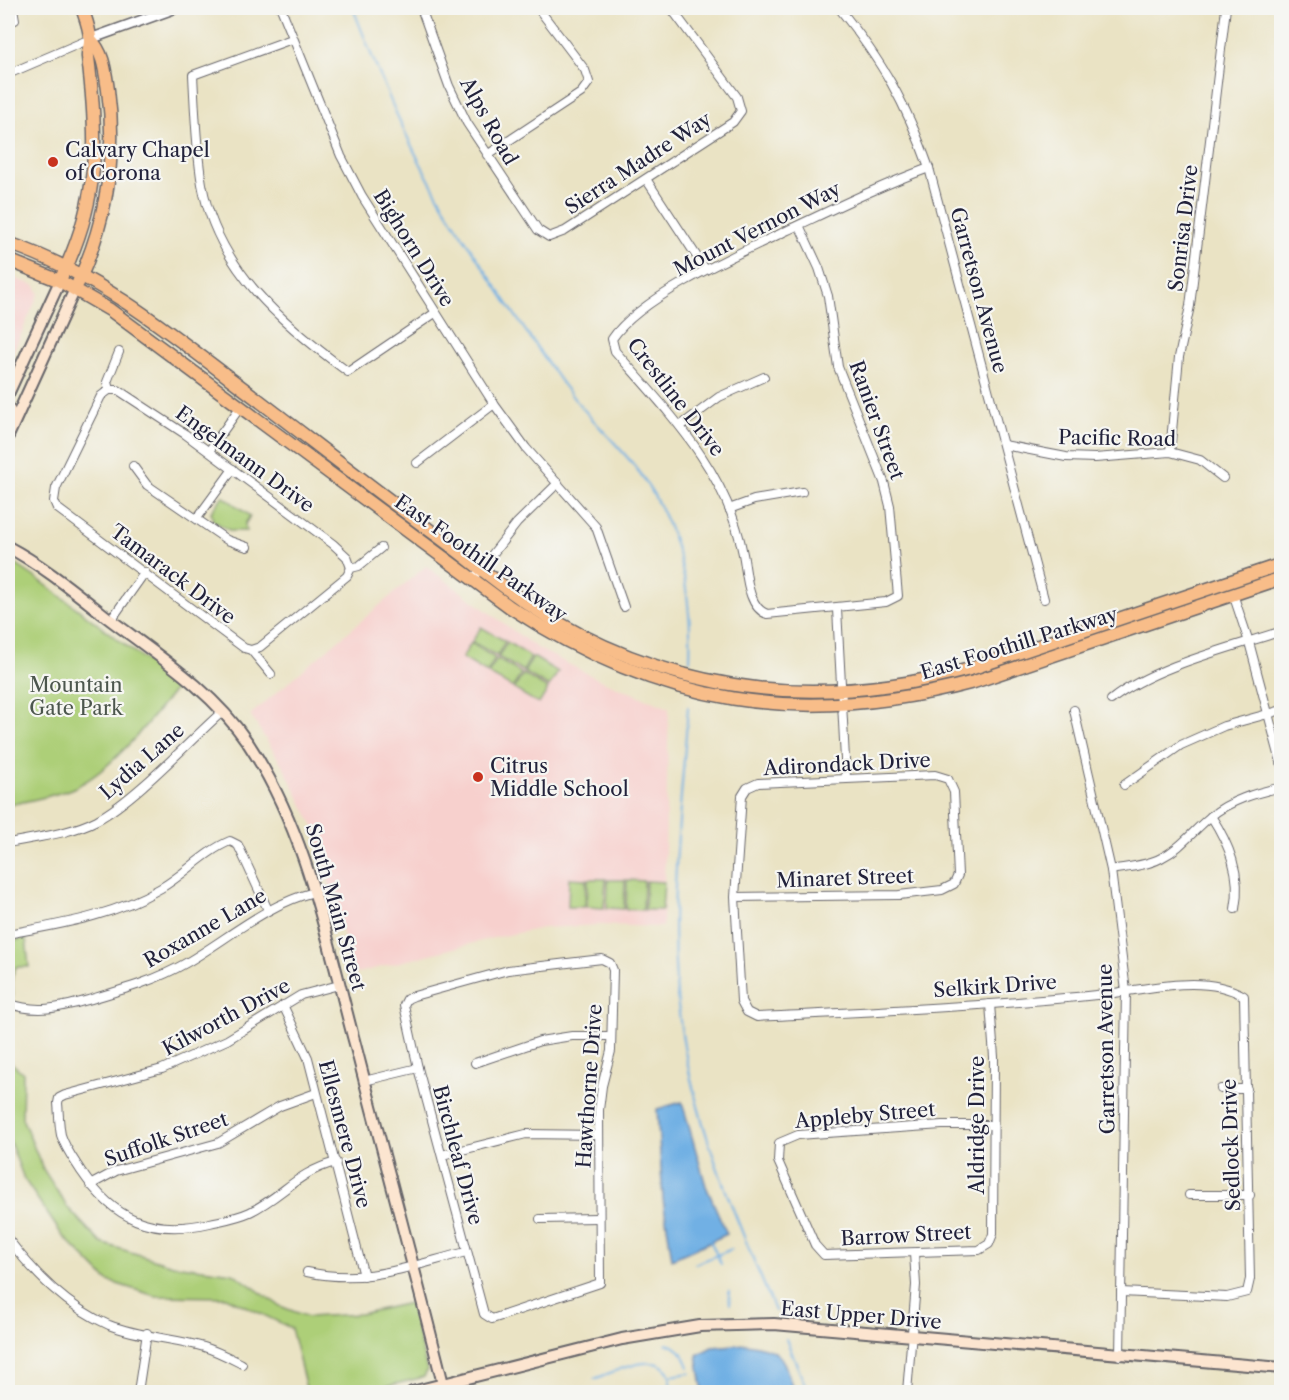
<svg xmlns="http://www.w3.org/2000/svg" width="1289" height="1400" viewBox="0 0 1289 1400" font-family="'Libre Caslon Text',serif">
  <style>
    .built { fill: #f7d0cd }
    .green { fill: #adcf78; stroke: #68785a; stroke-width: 1.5 }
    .water { fill: #71b0e4; stroke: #4a6990; stroke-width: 1.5 }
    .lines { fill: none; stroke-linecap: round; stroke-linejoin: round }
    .stream { stroke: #71b0e4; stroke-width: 2 }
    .minor-casing { stroke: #68666b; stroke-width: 10 }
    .tertiary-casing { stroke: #68666b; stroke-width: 12 }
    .secondary-casing { stroke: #68666b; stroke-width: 14 }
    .primary-casing { stroke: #68666b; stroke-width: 15 }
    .minor { stroke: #fff; stroke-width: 8 }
    .tertiary { stroke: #fff; stroke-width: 9 }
    .secondary { stroke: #fce5d0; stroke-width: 10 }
    .primary { stroke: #f8bd89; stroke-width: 12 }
    .poi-dot { fill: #c8321e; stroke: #f6f6f2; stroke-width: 2 }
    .labels { text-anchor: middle; stroke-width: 4.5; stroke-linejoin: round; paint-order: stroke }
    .street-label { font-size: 20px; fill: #22223b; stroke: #f6f6f2 }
    .poi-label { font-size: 20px; fill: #22223b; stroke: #f6f6f2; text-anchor: start }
    .park-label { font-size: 20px; fill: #4c564d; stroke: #f6f6f2 }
  </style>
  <rect width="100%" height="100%" fill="#f6f6f2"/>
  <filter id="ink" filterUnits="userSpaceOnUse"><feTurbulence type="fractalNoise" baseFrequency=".0167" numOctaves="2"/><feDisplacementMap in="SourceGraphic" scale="12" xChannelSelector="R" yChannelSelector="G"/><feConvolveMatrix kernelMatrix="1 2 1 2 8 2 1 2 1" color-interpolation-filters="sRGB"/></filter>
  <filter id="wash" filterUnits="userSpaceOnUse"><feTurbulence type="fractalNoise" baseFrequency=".008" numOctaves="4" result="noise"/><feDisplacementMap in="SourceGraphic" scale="24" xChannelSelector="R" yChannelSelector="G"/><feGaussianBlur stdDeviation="1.35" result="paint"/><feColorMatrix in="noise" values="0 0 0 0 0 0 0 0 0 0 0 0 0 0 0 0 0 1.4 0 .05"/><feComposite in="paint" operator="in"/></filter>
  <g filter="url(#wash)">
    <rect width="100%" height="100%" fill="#eae3c4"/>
    <g class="built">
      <polygon points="8,276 34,285 39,293 8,364"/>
      <polygon points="426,566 537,648 600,680 669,708 663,927 599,925 543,928 489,939 354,974 314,827 283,766 250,715"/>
    </g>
    <g class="green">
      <polygon points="223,496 250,516 245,524 246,531 231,531 213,521 211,512"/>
      <path d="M8,559L42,582L178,685C151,719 112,772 71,789C50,797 29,801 8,805Z"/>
      <polygon points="481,627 505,641 497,656 472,642"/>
      <polygon points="507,642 531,657 523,671 498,657"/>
      <polygon points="471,643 495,658 487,673 462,658"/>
      <polygon points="533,657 558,672 549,687 524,672"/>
      <polygon points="497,659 521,673 513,688 488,674"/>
      <polygon points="523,674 548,689 539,704 514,689"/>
      <polygon points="569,878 586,879 585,907 568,907"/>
      <polygon points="588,879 606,879 604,908 587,907"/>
      <polygon points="608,880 625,880 624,909 607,908"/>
      <polygon points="627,880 644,881 643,910 626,909"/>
      <polygon points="646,881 664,882 662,910 645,910"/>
      <polygon points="26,938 29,967 16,967 12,977 13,996 8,993 8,942"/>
      <polygon points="8,1060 23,1073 22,1118 43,1169 68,1208 101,1243 173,1265 233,1273 280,1306 308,1317 360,1314 410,1303 427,1370 424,1377 362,1392 307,1392 291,1328 226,1297 155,1296 108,1281 62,1235 24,1179 8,1137"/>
    </g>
    <g class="water">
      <polygon points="682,1102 706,1186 727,1234 672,1259 663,1199 657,1109"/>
      <path d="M746,1344C786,1350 782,1357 794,1392H703L697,1355L712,1347Z"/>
    </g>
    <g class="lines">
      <g class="stream">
        <path d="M353,8C383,86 414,161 460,232C493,282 526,333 561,382C583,412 610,436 633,464C677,520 693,590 690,660"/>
        <path d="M688,707C681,811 665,924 681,1028C696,1128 736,1218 775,1311"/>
        <polyline points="711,1242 721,1264"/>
        <polyline points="695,1264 732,1249"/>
        <polyline points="729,1291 730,1304"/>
        <polyline points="786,1339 808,1392"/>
        <path d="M666,1344C680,1347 684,1354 689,1367"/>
        <polyline points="670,1377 671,1392"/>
        <path d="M594,1379C614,1372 660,1348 670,1376L690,1373"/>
      </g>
    </g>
  </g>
  <g filter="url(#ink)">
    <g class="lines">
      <g class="minor-casing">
        <g id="minor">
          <polyline points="13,8 15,20"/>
          <polyline points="281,8 341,156 362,196 494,404 526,448 596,527 624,607"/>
          <polyline points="421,8 449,86 467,123 538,230 549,237 565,231 733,122 741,111 737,97 671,8"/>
          <path d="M839,8C883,63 905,101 929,168L1044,599"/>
          <path d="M292,39L193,75C195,111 196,148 202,184C217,269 283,324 348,372L435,313"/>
          <polyline points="8,74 90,39"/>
          <polyline points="487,155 581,93 589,82 585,70 538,8"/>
          <polyline points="646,179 705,269"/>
          <path d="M799,225L819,268L828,296L838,367L884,482L890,506L898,596L886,602L767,614C747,607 747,573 743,554C727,470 669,413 615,351L612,339C640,297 739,253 786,231C833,209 879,186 929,168"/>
          <polyline points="119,352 107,382 109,390 101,396 56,488 54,501 57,508 244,648 251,650 271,674"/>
          <polyline points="109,390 118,390 185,434 333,544 347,557 351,568"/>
          <polyline points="680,426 719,397 764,377"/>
          <polyline points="1004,445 1066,457 1095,458 1170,452 1200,460 1223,478"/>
          <polyline points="209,451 241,406"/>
          <polyline points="1170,452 1179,357 1190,306 1226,8"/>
          <polyline points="417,463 494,404"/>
          <polyline points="133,466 147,485 227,540 247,547"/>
          <polyline points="729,509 754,500 802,492"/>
          <polyline points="198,517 233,469"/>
          <polyline points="473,579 517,523 558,483"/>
          <polyline points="1233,594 1249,642 1282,766"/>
          <polyline points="837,609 846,778"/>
          <polyline points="111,620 145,572"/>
          <polyline points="251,650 260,647 347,576 351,568 359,566 381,548"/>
          <path d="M1111,700C1152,667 1230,648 1282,631"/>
          <polyline points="1074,710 1111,870 1126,991 1120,1356"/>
          <polyline points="1124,785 1181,745 1224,726 1282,710"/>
          <path d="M1211,816C1229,844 1242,875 1235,909"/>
          <path d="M8,843C37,837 70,834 97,820C137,798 187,743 222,712"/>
          <path d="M1111,870C1127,867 1146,866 1161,858C1181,848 1193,831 1210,817C1230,800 1256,793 1282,787"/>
          <path d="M735,897L899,895L942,890L954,884L958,875L954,792L948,779L935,775L758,783L747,788L742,796L735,897L741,1001L747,1012L757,1017C835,1013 913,1010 991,1004C1032,1001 1073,998 1114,993C1154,988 1206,974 1244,996L1250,1279L1247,1292L1227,1297L1121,1292"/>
          <path d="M8,934C61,924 114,916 161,888C185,874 204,852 230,841L238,845L268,910"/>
          <polygon points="602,959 610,963 613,970 611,1051 602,1086 599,1110 600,1283 492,1319 484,1314 418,1068 404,1005 407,999 414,996 508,970"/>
          <path d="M8,1003C36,1014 59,1008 88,1000C122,990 155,981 186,963C229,938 265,905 314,892"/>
          <polyline points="990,1004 994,1057 993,1234 989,1244 979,1250 824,1255 815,1245 778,1161 779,1143 798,1135 942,1125 992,1125"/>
          <polyline points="283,1005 308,1058 364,1276"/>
          <polyline points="475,1063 540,1041 572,1036 611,1036"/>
          <polyline points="364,1081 418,1068"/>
          <polyline points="1221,1089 1247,1089"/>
          <polyline points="442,1155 526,1134 599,1135"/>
          <path d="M336,1162C297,1172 283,1196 250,1212C237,1218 223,1220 210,1223C152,1236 114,1220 81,1171C74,1160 65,1148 61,1135C59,1125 59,1114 58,1103L59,1098L65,1095L162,1069L227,1040L301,995L339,985"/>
          <polyline points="90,1185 116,1171 218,1143 280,1106 316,1093"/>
          <polyline points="1189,1195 1250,1195"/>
          <polyline points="540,1219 598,1218"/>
          <path d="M8,1239C35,1274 67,1307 109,1325C139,1337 174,1338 204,1347C217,1351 230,1358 242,1364"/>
          <path d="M307,1272C366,1285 410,1266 466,1252"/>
          <polyline points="8,1390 10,1392"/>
          <polyline points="138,1392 147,1333"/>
          <polyline points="907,1392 916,1285 914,1253"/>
        </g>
      </g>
      <g class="tertiary-casing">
        <polyline id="tertiary" points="90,39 176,8"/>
      </g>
      <g class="secondary-casing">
        <g id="secondary">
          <polyline points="8,394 60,281"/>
          <polyline points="8,407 11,413 8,420"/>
          <polyline points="8,436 75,289"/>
          <path d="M8,547C44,566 76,593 108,618C158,656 212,690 248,743C308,833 327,941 355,1044C384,1157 415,1270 443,1384"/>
          <polyline points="412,1392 622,1339 700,1326 774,1324 1282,1368"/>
        </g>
      </g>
      <g class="primary-casing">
        <g id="primary">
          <path d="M8,243C93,272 162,326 232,380C301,432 369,486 439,537C477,565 514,597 555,621C687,697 825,708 970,669L1282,564"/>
          <path d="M8,260L60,281L110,310L510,607C660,705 801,728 974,682L1282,578"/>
          <path d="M63,274C100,197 98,139 88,57C87,51 91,45 90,39C90,29 85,17 82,8"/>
          <path d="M78,283C106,222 117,156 108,90C105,71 104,53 90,39"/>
        </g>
      </g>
      <use href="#minor" class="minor"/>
      <use href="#tertiary" class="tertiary"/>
      <use href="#secondary" class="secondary"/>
      <use href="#primary" class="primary"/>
    </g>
  </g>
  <g class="poi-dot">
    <circle cx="53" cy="162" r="6"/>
    <circle cx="478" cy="777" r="6"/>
  </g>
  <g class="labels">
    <g class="street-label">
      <text transform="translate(489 121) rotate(61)" y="7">Alps Road</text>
      <text transform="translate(638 163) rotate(-33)" y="7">Sierra Madre Way</text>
      <text transform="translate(1183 228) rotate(-83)" y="7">Sonrisa Drive</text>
      <text transform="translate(757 229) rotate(-27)" y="7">Mount Vernon Way</text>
      <text transform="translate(414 248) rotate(58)" y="7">Bighorn Drive</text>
      <text transform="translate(979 290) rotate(75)" y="7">Garretson Avenue</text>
      <text transform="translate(676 397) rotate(52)" y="7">Crestline Drive</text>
      <text transform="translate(877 420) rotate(70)" y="7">Ranier Street</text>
      <text transform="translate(1117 438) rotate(1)" y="7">Pacific Road</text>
      <text transform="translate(245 459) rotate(36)" y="7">Engelmann Drive</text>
      <text transform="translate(481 558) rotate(35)" y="7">East Foothill Parkway</text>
      <text transform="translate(173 574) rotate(37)" y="7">Tamarack Drive</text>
      <text transform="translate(1019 643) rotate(-17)" y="7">East Foothill Parkway</text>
      <text transform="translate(142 761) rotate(-41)" y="7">Lydia Lane</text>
      <text transform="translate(847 764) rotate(-3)" y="7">Adirondack Drive</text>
      <text transform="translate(845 878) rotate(-2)" y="7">Minaret Street</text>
      <text transform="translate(336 907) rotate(74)" y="7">South Main Street</text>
      <text transform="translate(205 928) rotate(-30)" y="7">Roxanne Lane</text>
      <text transform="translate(995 986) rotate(-4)" y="7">Selkirk Drive</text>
      <text transform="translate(226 1017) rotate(-28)" y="7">Kilworth Drive</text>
      <text transform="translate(1106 1049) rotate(-91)" y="7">Garretson Avenue</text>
      <text transform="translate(589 1086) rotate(-86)" y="7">Hawthorne Drive</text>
      <text transform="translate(865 1115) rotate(-5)" y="7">Appleby Street</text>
      <text transform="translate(977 1125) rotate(-90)" y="7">Aldridge Drive</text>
      <text transform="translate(345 1134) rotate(75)" y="7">Ellesmere Drive</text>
      <text transform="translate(166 1139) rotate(-19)" y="7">Suffolk Street</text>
      <text transform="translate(1231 1145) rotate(-92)" y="7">Sedlock Drive</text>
      <text transform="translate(458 1155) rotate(75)" y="7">Birchleaf Drive</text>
      <text transform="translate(906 1235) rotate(-3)" y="7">Barrow Street</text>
      <text transform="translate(861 1315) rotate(5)" y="7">East Upper Drive</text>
    </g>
    <g class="poi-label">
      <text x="65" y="157">Calvary Chapel<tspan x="65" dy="23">of Corona</tspan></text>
      <text x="490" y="773">Citrus<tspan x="490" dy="23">Middle School</tspan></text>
    </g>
    <g class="park-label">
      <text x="76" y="692">Mountain<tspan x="76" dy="23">Gate Park</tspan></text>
    </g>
  </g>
  <rect width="1289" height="1400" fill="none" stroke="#f6f6f2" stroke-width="30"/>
</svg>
